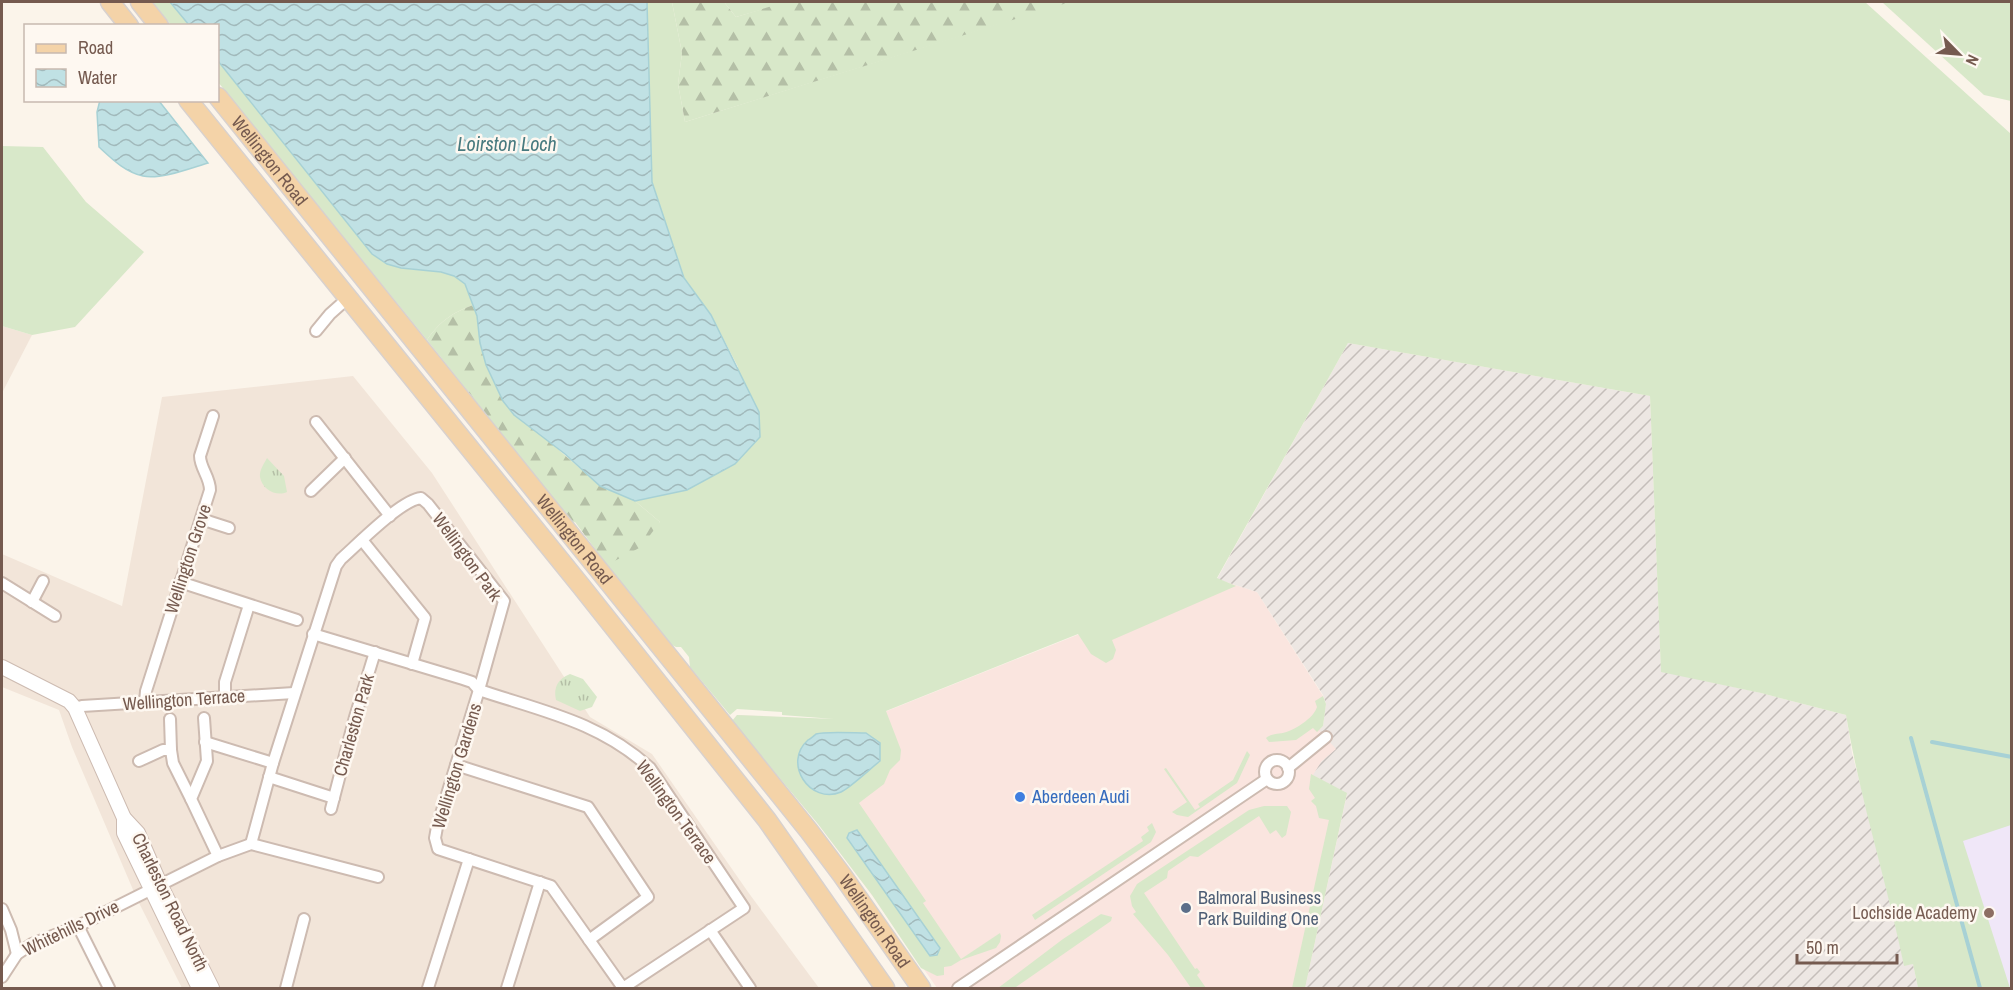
<svg xmlns="http://www.w3.org/2000/svg" width="2013" height="990" viewBox="0 0 2013 990" font-family="'Archivo Narrow',sans-serif">
  <style>
    .residential { fill: #f2e5d9 }
    .commercial { fill: #fae5df }
    .industrial { fill: url(#industrial-furrows) }
    .education { fill: #f0e7f8 }
    .grass { fill: #d8e8c9 }
    .forest { fill: url(#forest-firs) }
    .park { fill: url(#park-tufts) }
    .water { fill: url(#water-waves); stroke: #a7d1d5; stroke-width: 1.5 }
    .lines { fill: none; stroke-linecap: round; stroke-linejoin: round }
    .stream { stroke: #a7d1d5; stroke-width: 4 }
    .minor-casing { stroke: #cdbbb1; stroke-width: 14 }
    .tertiary-casing { stroke: #cdbbb1; stroke-width: 16 }
    .primary-casing { stroke: #d8d1ce; stroke-width: 21 }
    .minor { stroke: #fff; stroke-width: 10 }
    .tertiary { stroke: #fff; stroke-width: 14 }
    .primary { stroke: #f4d3a8; stroke-width: 18 }
    .shop-dot { fill: #3f7fe0; stroke: #fef8f1; stroke-width: 2 }
    .service-dot { fill: #5c6f8a; stroke: #fef8f1; stroke-width: 2 }
    .education-dot { fill: #8d6e63; stroke: #fef8f1; stroke-width: 2 }
    .labels { text-anchor: middle; stroke-width: 5; stroke-linejoin: round; paint-order: stroke }
    .street-label { font-size: 18px; fill: #755a4f; stroke: #fef8f1 }
    .shop-label { font-size: 18px; fill: #366cbe; stroke: #fef8f1; text-anchor: start }
    .service-label { font-size: 18px; fill: #4e5e75; stroke: #fef8f1; text-anchor: start }
    .education-label { font-size: 18px; fill: #785e54; stroke: #fef8f1; text-anchor: end }
    .water-label { font-size: 20px; font-style: italic; fill: #477a7f; stroke: #fef8f1 }
  </style>
  <defs>
    <pattern id="industrial-furrows" width="10" height="10" patternUnits="userSpaceOnUse" patternTransform="scale(1.5)"><rect width="10" height="10" fill="#ede7e3"/><path d="M-1 1l2-2M0 10L10 0M9 11l2-2" fill="none" stroke="#c5beba"/></pattern>
    <pattern id="forest-firs" width="22" height="20" patternUnits="userSpaceOnUse" patternTransform="scale(1.5)"><rect width="22" height="20" fill="#d8e8c9"/><path d="M5 1l3.5 6h-7zM16 11l3.5 6h-7z" fill="#b4bfa6"/></pattern>
    <pattern id="park-tufts" width="24" height="20" patternUnits="userSpaceOnUse" patternTransform="scale(1.5)"><rect width="24" height="20" fill="#d8e8c9"/><path d="M3 7l-1-3M5 7V3M7 7l1-3M15 17l-1-3M17 17v-4M19 17l1-3" fill="none" stroke="#b4bfa6"/></pattern>
    <pattern id="water-waves" width="16" height="10" patternUnits="userSpaceOnUse" patternTransform="scale(1.5)"><rect width="16" height="10" fill="#c0e1e4"/><path d="M0 5q4-4 8 0t8 0" fill="none" stroke="#a1b9bb"/></pattern>
  </defs>
  <rect width="100%" height="100%" fill="#fbf4ea"/>
  <g class="residential">
    <polygon points="2,326 32,335 2,393"/>
    <polygon points="353,376 432,473 590,717 652,754 748,892 819,988 182,988 137,899 72,747 59,710 2,687 2,554 122,606 162,397"/>
  </g>
  <polygon class="commercial" points="1217,579 1257,592 1323,696 1320,730 1337,749 1321,762 1347,793 1305,988 937,988 872,895 818,824 732,721 737,715 862,721"/>
  <polygon class="industrial" points="1348,343 1650,396 1661,671 1761,693 1846,715 1852,753 1893,909 1904,965 1913,964 1918,988 1305,988 1347,794 1313,775 1321,762 1336,749 1319,730 1323,726 1326,704 1323,695 1257,592 1217,579"/>
  <polygon class="education" points="2011,818 2011,988 1988,988 1947,838"/>
  <g class="grass">
    <polygon points="153,2 170,2 189,25 171,25"/>
    <path d="M647,2H672L682,53L678,84L685,122L1067,2H1865L2011,134V825L1963,841L2010,988H1918L1913,964L1904,966C1887,882 1860,800 1846,715L1761,693L1661,672L1650,396L1348,343L1217,578L1236,586L1112,640L1116,650L1113,659L1106,663L1091,654L1078,634L886,711L901,750L900,760L890,770L884,784L859,803L926,901L923,903L961,959L1000,933L1001,936L1000,942L996,948L961,960L951,966L944,967V975L937,976L921,968L872,895L818,824L732,721L737,715L834,719L782,715V712L737,709L730,715L690,667L689,657L681,647H676L668,643L607,565L660,522L635,501L687,490L738,367L711,315L684,278L652,182Z"/>
    <polygon points="724,2 788,2 736,17"/>
    <polygon points="1882,2 2011,2 2011,101 1984,95"/>
    <path d="M218,61L372,254C382,261 390,266 401,268C422,272 448,266 464,283C468,288 470,298 473,305C452,313 440,321 427,340L218,82Z"/>
    <polygon points="2,146 43,147 86,202 144,252 75,327 32,335 2,326"/>
    <path d="M1323,696L1326,704L1323,726L1317,732L1313,728L1296,740L1269,742L1266,738C1274,732 1280,735 1289,731C1299,727 1314,717 1317,707L1315,701Z"/>
    <polygon points="1247,751 1250,755 1237,783 1188,817 1177,815 1172,812 1187,802 1164,769 1166,768 1195,810 1200,807 1198,804 1233,780"/>
    <polygon points="1311,774 1347,793 1305,988 1292,988 1329,820 1319,818 1316,806 1311,801 1315,798 1309,789"/>
    <polygon points="1264,806 1287,806 1291,812 1286,835 1282,838 1276,830 1270,834 1259,816 1198,857 1190,856 1168,871 1167,878 1144,893 1195,969 1197,968 1200,972 1197,975 1206,988 1191,988 1168,955 1133,914 1136,912 1132,906 1130,896 1137,884 1249,810"/>
    <polygon points="1152,823 1156,832 1151,842 1035,920 1032,915 1143,841 1141,837 1149,831 1147,827"/>
    <polygon points="1101,914 1112,917 1111,921 1016,987 1016,988 998,988 1063,939"/>
  </g>
  <g class="forest">
    <polygon points="672,2 724,2 736,17 785,2 1070,2 685,122 678,84 682,53"/>
    <path d="M473,305L477,316L480,343L486,365L503,401L600,486L635,501L660,522L641,547L607,565L575,522L573,523L427,340C440,321 452,313 473,305Z"/>
  </g>
  <g class="park">
    <path d="M267,458L284,476L287,492C277,497 262,490 260,477C259,470 264,464 267,458Z"/>
    <path d="M570,674L583,679L597,697L592,707L580,711L556,700C553,687 558,679 570,674Z"/>
  </g>
  <g class="water">
    <polygon points="170,2 647,2 652,182 684,278 711,315 759,412 760,437 735,464 687,490 635,501 600,486 565,454 514,415 503,401 486,365 480,343 477,316 465,284 454,276 441,272 401,268 387,264 372,254 218,61 218,26 189,25"/>
    <path d="M100,100L159,101L208,163C191,168 160,180 143,176C125,172 112,159 99,147L97,112Z"/>
    <path d="M866,733L880,743V761C871,768 850,788 841,792C810,805 782,763 808,740C809,740 815,735 816,734C825,731 855,733 866,733Z"/>
    <polygon points="857,830 940,948 937,955 930,956 847,838 849,833"/>
  </g>
  <g class="lines">
    <g class="stream">
      <polyline points="1911,738 1980,988"/>
      <polyline points="1932,742 2012,757"/>
    </g>
    <g class="minor-casing">
      <g id="minor">
        <polyline points="316,331 330,314 348,298"/>
        <polyline points="316,422 390,516"/>
        <polyline points="311,491 345,458"/>
        <polyline points="201,519 229,528"/>
        <polyline points="362,540 425,618 412,664"/>
        <polyline points="180,582 297,620"/>
        <polyline points="2,583 55,616"/>
        <polyline points="32,602 43,581"/>
        <path d="M313,634L463,679L472,682L479,690C542,711 600,722 650,768L744,908L623,988"/>
        <polyline points="225,696 225,682 249,605"/>
        <path d="M145,703L146,691L210,490C210,477 200,468 200,456L213,416"/>
        <polyline points="75,708 82,706 294,693"/>
        <polyline points="204,718 207,761 191,799 218,856"/>
        <polyline points="170,719 171,750"/>
        <polyline points="205,742 273,763"/>
        <circle cx="1277" cy="772" r="12"/>
        <polyline points="139,761 163,750 171,750 173,763 191,799"/>
        <polyline points="456,765 588,807 648,897 589,940"/>
        <polyline points="1288,768 1326,737"/>
        <polyline points="269,777 334,798"/>
        <polyline points="331,809 355,717 375,652"/>
        <path d="M251,844L273,763L336,566L341,559C358,544 401,500 421,498L428,504L504,601L479,690L437,827L435,838L438,849L551,886L623,988"/>
        <polyline points="2,909 11,930 17,954"/>
        <polyline points="78,926 109,988"/>
        <polyline points="710,930 750,988"/>
        <polyline points="2,977 17,954 32,944 78,926 218,856 251,844 378,877"/>
        <polyline points="286,988 304,919"/>
        <polyline points="428,988 469,859"/>
        <polyline points="507,988 540,882"/>
        <polyline points="958,988 1267,779"/>
      </g>
    </g>
    <g class="tertiary-casing">
      <g id="tertiary">
        <polyline points="2,667 69,701 75,708 124,818 138,833 160,884 212,988"/>
        <polyline points="124,818 124,833 199,988"/>
      </g>
    </g>
    <g class="primary-casing">
      <g id="primary">
        <polyline points="110,2 129,26"/>
        <polyline points="140,2 159,26"/>
        <path id="s1" d="M218,97L809,831L842,875L921,988"/>
        <polyline points="188,100 581,586 767,820 885,988"/>
      </g>
    </g>
    <use href="#minor" class="minor"/>
    <use href="#tertiary" class="tertiary"/>
    <use href="#primary" class="primary"/>
  </g>
  <circle class="shop-dot" cx="1020" cy="797" r="6"/>
  <circle class="service-dot" cx="1186" cy="908" r="6"/>
  <circle class="education-dot" cx="1989" cy="913" r="6"/>
  <g class="labels">
    <g class="street-label">
      <text dy="6" stroke="none"><textPath href="#s1" startOffset="82">Wellington Road</textPath></text>
      <text dy="6" stroke="none"><textPath href="#s1" startOffset="568">Wellington Road</textPath></text>
      <text transform="translate(467 557) rotate(54)" y="6">Wellington Park</text>
      <text transform="translate(188 559) rotate(-72)" y="6">Wellington Grove</text>
      <text transform="translate(184 700) rotate(-4)" y="6">Wellington Terrace</text>
      <text transform="translate(354 725) rotate(-74)" y="6">Charleston Park</text>
      <text transform="translate(457 766) rotate(-73)" y="6">Wellington Gardens</text>
      <text transform="translate(676 812) rotate(54)" y="6">Wellington Terrace</text>
      <text transform="translate(170 902) rotate(64)" y="6">Charleston Road North</text>
      <text dy="6" stroke="none"><textPath href="#s1" startOffset="1054">Wellington Road</textPath></text>
      <text transform="translate(71 928) rotate(-26)" y="6">Whitehills Drive</text>
    </g>
    <g class="shop-label">
      <text x="1032" y="803">Aberdeen Audi</text>
    </g>
    <g class="service-label">
      <text x="1198" y="904">Balmoral Business<tspan x="1198" dy="21">Park Building One</tspan></text>
    </g>
    <g class="education-label">
      <text x="1977" y="919">Lochside Academy</text>
    </g>
    <g class="water-label">
      <text x="507" y="151">Loirston Loch</text>
    </g>
  </g>
  <rect width="2013" height="990" fill="none" stroke="#755a4f" stroke-width="6"/>
  <rect x="24" y="24" width="195" height="78" fill="#fef8f1" stroke="#c7b9b0" stroke-width="1.5"/>
  <rect x="36" y="44" width="30" height="9" fill="#f4d3a8" stroke="#c7b9b0" stroke-width="1.5"/>
  <text x="78" y="54" font-size="18" fill="#755a4f">Road</text>
  <rect x="36" y="69" width="30" height="18" fill="url(#water-waves)" stroke="#c7b9b0" stroke-width="1.5"/>
  <text x="78" y="84" font-size="18" fill="#755a4f">Water</text>
  <g transform="translate(1959 54) rotate(115)" stroke="#fef8f1" stroke-width="4.5" paint-order="stroke">
  <path d="M0-4.5L10 22L0 15L-10 22Z" fill="#755a4f"/>
  <text y="-9" font-size="16" font-weight="bold" text-anchor="middle" fill="#755a4f">N</text>
  </g>
  <path d="M1797 954v9h100v-9" fill="none" stroke="#755a4f" stroke-width="3"/>
  <text x="1806" y="954" font-size="18" fill="#755a4f" stroke="#fef8f1" stroke-width="4.5" paint-order="stroke">50 m</text>
</svg>
